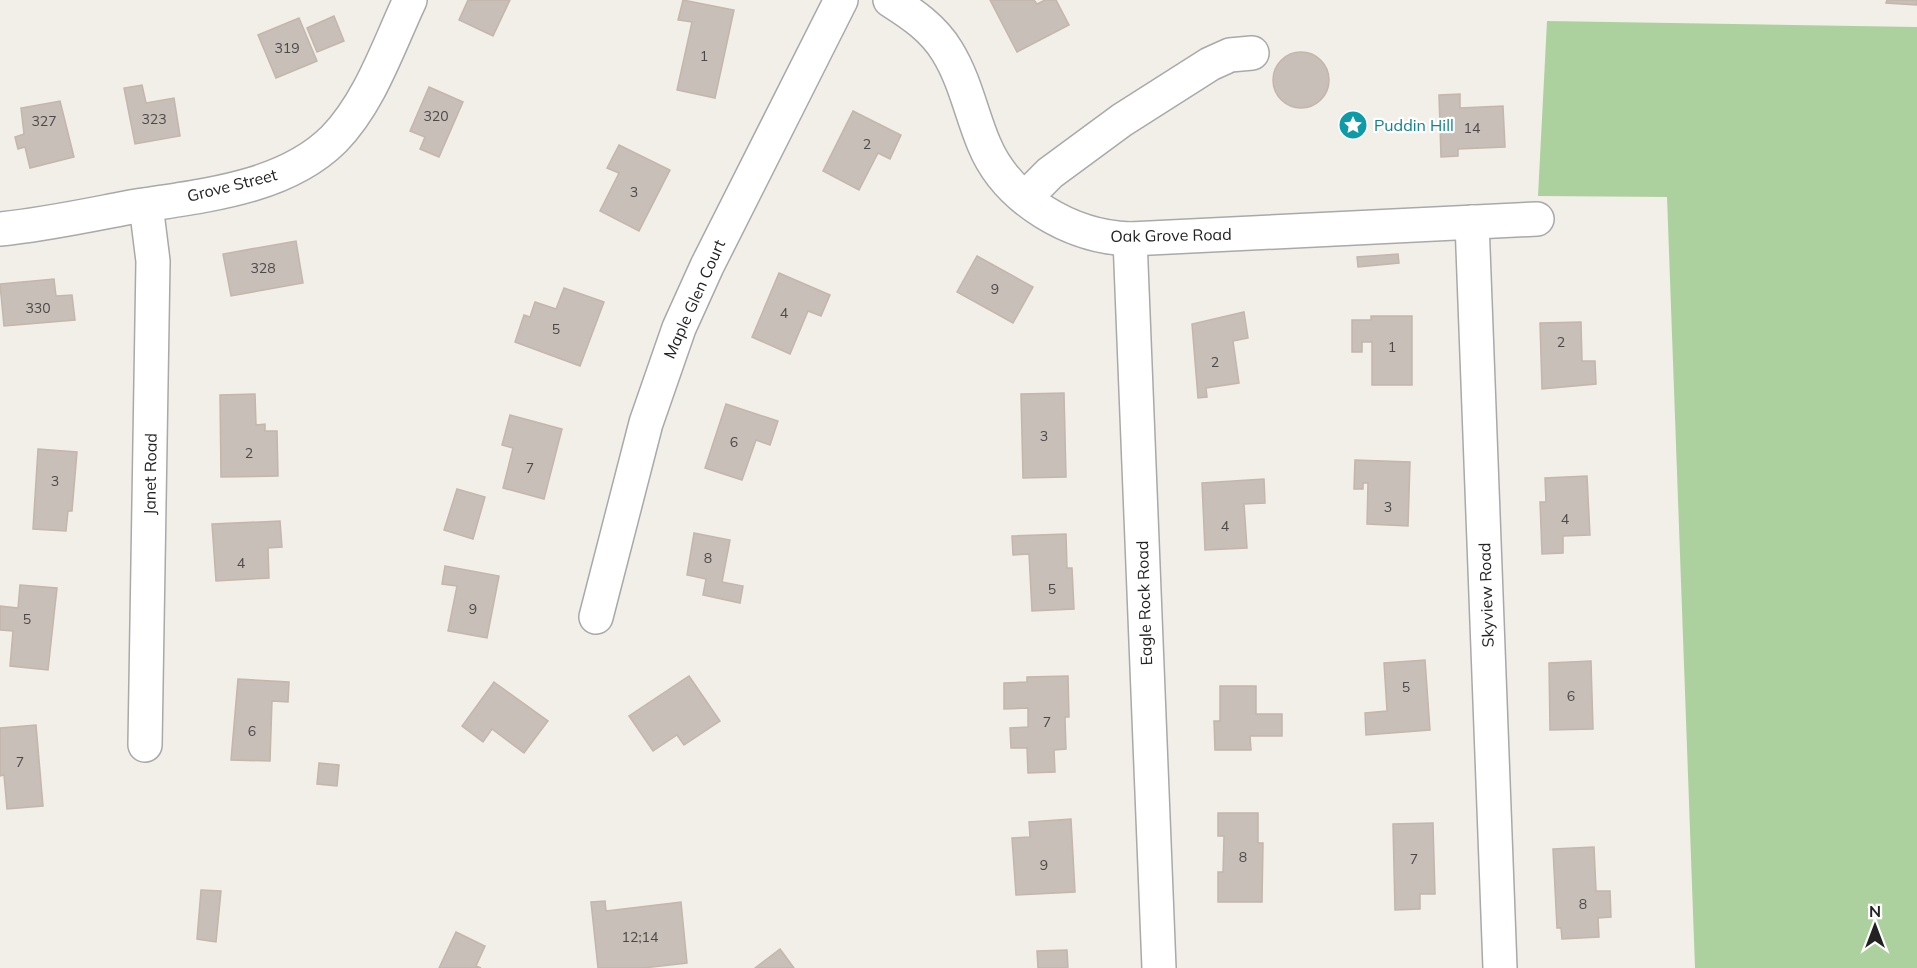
<svg xmlns="http://www.w3.org/2000/svg" width="1917" height="968" viewBox="0 0 1917 968" font-family="Mulish,sans-serif">
  <style>
    .forest { fill: #add19e }
    .building { fill: #c7bfb8; stroke: #c4b6ab; stroke-width: 1.5 }
    .lines { fill: none; stroke-linecap: round; stroke-linejoin: round }
    .minor-casing { stroke: #a9a9a9; stroke-width: 36 }
    .minor { stroke: #fff; stroke-width: 33 }
    .labels { text-anchor: middle; stroke-width: 4.5; stroke-linejoin: round; paint-order: stroke }
    .number-label { font-size: 14px; fill: #4b4948 }
    .culture-label { font-size: 16px; fill: #0d838f; stroke: #fff; text-anchor: start }
    .street-label { font-size: 16px; fill: #222; stroke: #fff }
  </style>
  <rect width="100%" height="100%" fill="#f2efe9"/>
  <polygon class="forest" points="1547,21 1917,27 1917,968 1695,968 1667,197 1538,196"/>
  <g class="building">
    <polygon points="468,0 510,0 493,36 459,20"/>
    <polygon points="683,0 734,10 715,98 677,90 692,22 678,20"/>
    <polygon points="990,0 1034,0 1037,4 1045,0 1056,0 1069,25 1017,52"/>
    <polygon points="1887,0 1917,0 1917,5 1886,3"/>
    <polygon points="334,16 344,41 317,52 307,28"/>
    <polygon points="299,18 317,61 276,78 258,35"/>
    <circle cx="1301" cy="80" r="28"/>
    <polygon points="142,85 146,103 174,98 180,136 135,144 124,88"/>
    <polygon points="429,87 463,102 439,157 420,149 425,137 410,131"/>
    <polygon points="1460,94 1460,108 1503,106 1505,147 1458,149 1458,156 1441,157 1439,95"/>
    <polygon points="60,101 74,157 30,168 25,147 18,149 15,137 24,134 21,108"/>
    <polygon points="853,111 901,135 890,159 878,153 859,190 823,171"/>
    <polygon points="619,145 670,170 639,231 600,211 619,173 607,168"/>
    <polygon points="296,241 303,283 231,296 223,254"/>
    <polygon points="1398,254 1399,263 1358,267 1357,257"/>
    <polygon points="977,256 1033,287 1013,323 957,292"/>
    <polygon points="779,273 830,295 821,316 808,311 790,354 752,337"/>
    <polygon points="54,279 56,296 72,295 75,320 4,326 0,284"/>
    <polygon points="564,288 604,302 580,366 515,342 524,315 530,317 535,302 556,309"/>
    <polygon points="1244,312 1248,338 1233,341 1239,383 1206,388 1207,397 1198,398 1192,324"/>
    <polygon points="1371,316 1412,316 1412,385 1372,385 1372,342 1362,342 1362,352 1352,352 1352,320 1371,320"/>
    <polygon points="1581,322 1582,361 1595,361 1596,384 1542,389 1540,323"/>
    <polygon points="1064,393 1066,477 1023,478 1021,394"/>
    <polygon points="255,394 256,425 265,424 265,431 277,431 278,476 221,477 220,395"/>
    <polygon points="726,404 778,421 770,445 756,440 742,480 705,468"/>
    <polygon points="510,415 562,429 544,499 503,488 513,448 502,445"/>
    <polygon points="38,449 77,452 72,511 68,511 66,531 33,529"/>
    <polygon points="1355,460 1410,462 1408,526 1367,524 1368,483 1363,483 1363,489 1354,489"/>
    <polygon points="1587,476 1590,535 1563,536 1563,553 1542,554 1540,502 1546,502 1545,478"/>
    <polygon points="1264,479 1265,503 1244,504 1247,548 1205,550 1202,483"/>
    <polygon points="457,489 485,497 473,539 444,530"/>
    <polygon points="280,521 282,547 268,548 269,578 216,581 212,524"/>
    <polygon points="694,533 730,540 722,582 743,586 740,603 703,595 706,579 687,575"/>
    <polygon points="1066,534 1067,568 1072,568 1074,609 1032,611 1029,554 1013,555 1012,536"/>
    <polygon points="445,566 499,576 487,638 448,631 457,586 442,584"/>
    <polygon points="20,585 57,588 48,670 10,666 13,631 0,630 0,606 18,608"/>
    <polygon points="1425,660 1430,730 1366,735 1365,713 1387,711 1384,663"/>
    <polygon points="1591,661 1593,729 1550,730 1549,663"/>
    <polygon points="689,676 720,721 684,745 677,735 653,751 629,716"/>
    <polygon points="1068,676 1069,717 1065,717 1066,749 1054,750 1055,772 1028,773 1027,748 1011,748 1010,728 1028,727 1028,708 1004,709 1004,683 1027,682 1027,677"/>
    <polygon points="238,679 289,682 288,702 272,701 270,761 231,760"/>
    <polygon points="494,682 548,721 524,753 492,729 483,742 462,726"/>
    <polygon points="1220,686 1256,686 1256,714 1282,714 1282,736 1250,736 1251,750 1215,750 1214,721 1220,721"/>
    <polygon points="36,725 43,806 7,809 4,775 0,776 0,728"/>
    <polygon points="319,763 339,765 337,786 317,784"/>
    <polygon points="1218,813 1258,813 1258,843 1263,843 1262,902 1218,902 1218,872 1223,872 1224,836 1218,836"/>
    <polygon points="1071,819 1075,892 1016,895 1012,838 1030,837 1029,822"/>
    <polygon points="1433,823 1435,894 1420,894 1420,909 1395,910 1393,824"/>
    <polygon points="1594,847 1596,891 1610,891 1611,917 1598,918 1599,937 1562,939 1561,928 1557,928 1553,849"/>
    <polygon points="201,890 221,891 216,942 197,939"/>
    <polygon points="605,901 606,911 681,902 687,963 643,968 598,968 591,902"/>
    <polygon points="456,932 485,946 476,966 481,968 439,968"/>
    <polygon points="780,949 794,968 755,968"/>
    <polygon points="1067,950 1068,968 1038,968 1037,951"/>
  </g>
  <g class="lines">
    <g class="minor-casing">
      <g id="minor">
        <path d="M890,0C912,14 933,28 947,51C965,80 971,113 984,144C1007,200 1071,237 1130,239L1537,219"/>
        <polyline points="1025,198 1050,173 1122,120 1210,64 1230,55 1252,53"/>
        <polyline points="1472,222 1500,968"/>
        <path d="M0,229C42,225 84,216 126,208C195,196 282,191 334,139C370,102 388,47 410,0"/>
        <polyline points="1130,239 1159,968"/>
        <polyline points="596,617 646,423 679,328 707,266 841,0"/>
        <polyline points="145,745 153,261 146,205"/>
      </g>
    </g>
    <use href="#minor" class="minor"/>
  </g>
  <defs>
    <g id="sight-disc" transform="scale(1.5)"><circle r="9.5" fill="#0f9aa8" stroke="#fff"/><path d="M0-6L1.8-2.2L6-1.7L2.9 1.2L3.7 5.4L0 3.3L-3.7 5.4L-2.9 1.2L-6-1.7L-1.8-2.2Z" fill="#fff"/></g>
  </defs>
  <g fill-rule="evenodd">
    <use href="#sight-disc" x="1353" y="125"/>
  </g>
  <g class="labels">
    <g class="number-label">
      <text x="287" y="53">319</text>
      <text x="704" y="61">1</text>
      <text x="436" y="121">320</text>
      <text x="154" y="124">323</text>
      <text x="44" y="126">327</text>
      <text x="1472" y="133">14</text>
      <text x="867" y="149">2</text>
      <text x="634" y="197">3</text>
      <text x="263" y="273">328</text>
      <text x="995" y="294">9</text>
      <text x="38" y="313">330</text>
      <text x="784" y="318">4</text>
      <text x="556" y="334">5</text>
      <text x="1561" y="347">2</text>
      <text x="1392" y="352">1</text>
      <text x="1215" y="367">2</text>
      <text x="1044" y="441">3</text>
      <text x="734" y="447">6</text>
      <text x="249" y="458">2</text>
      <text x="530" y="473">7</text>
      <text x="55" y="486">3</text>
      <text x="1388" y="512">3</text>
      <text x="1565" y="524">4</text>
      <text x="1225" y="531">4</text>
      <text x="708" y="563">8</text>
      <text x="241" y="568">4</text>
      <text x="1052" y="594">5</text>
      <text x="473" y="614">9</text>
      <text x="27" y="624">5</text>
      <text x="1406" y="692">5</text>
      <text x="1571" y="701">6</text>
      <text x="1047" y="727">7</text>
      <text x="252" y="736">6</text>
      <text x="20" y="767">7</text>
      <text x="1243" y="862">8</text>
      <text x="1414" y="864">7</text>
      <text x="1044" y="870">9</text>
      <text x="1583" y="909">8</text>
      <text x="640" y="942">12;14</text>
    </g>
    <g class="culture-label">
      <text x="1374" y="131">Puddin Hill</text>
    </g>
    <g class="street-label">
      <text transform="translate(232 185) rotate(-14)" y="6">Grove Street</text>
      <text transform="translate(1171 235) rotate(-1)" y="6">Oak Grove Road</text>
      <text transform="translate(694 299) rotate(-66)" y="6">Maple Glen Court</text>
      <text transform="translate(150 474) rotate(-89)" y="6">Janet Road</text>
      <text transform="translate(1486 595) rotate(-92)" y="6">Skyview Road</text>
      <text transform="translate(1144 603) rotate(-92)" y="6">Eagle Rock Road</text>
    </g>
  </g>
  <g transform="translate(1875 926)" stroke="#ffffff" stroke-width="4.5" paint-order="stroke">
  <path d="M0-4.5L10 22L0 15L-10 22Z" fill="#222222"/>
  <text y="-9" font-size="16" font-weight="bold" text-anchor="middle" fill="#222222">N</text>
  </g>
</svg>
